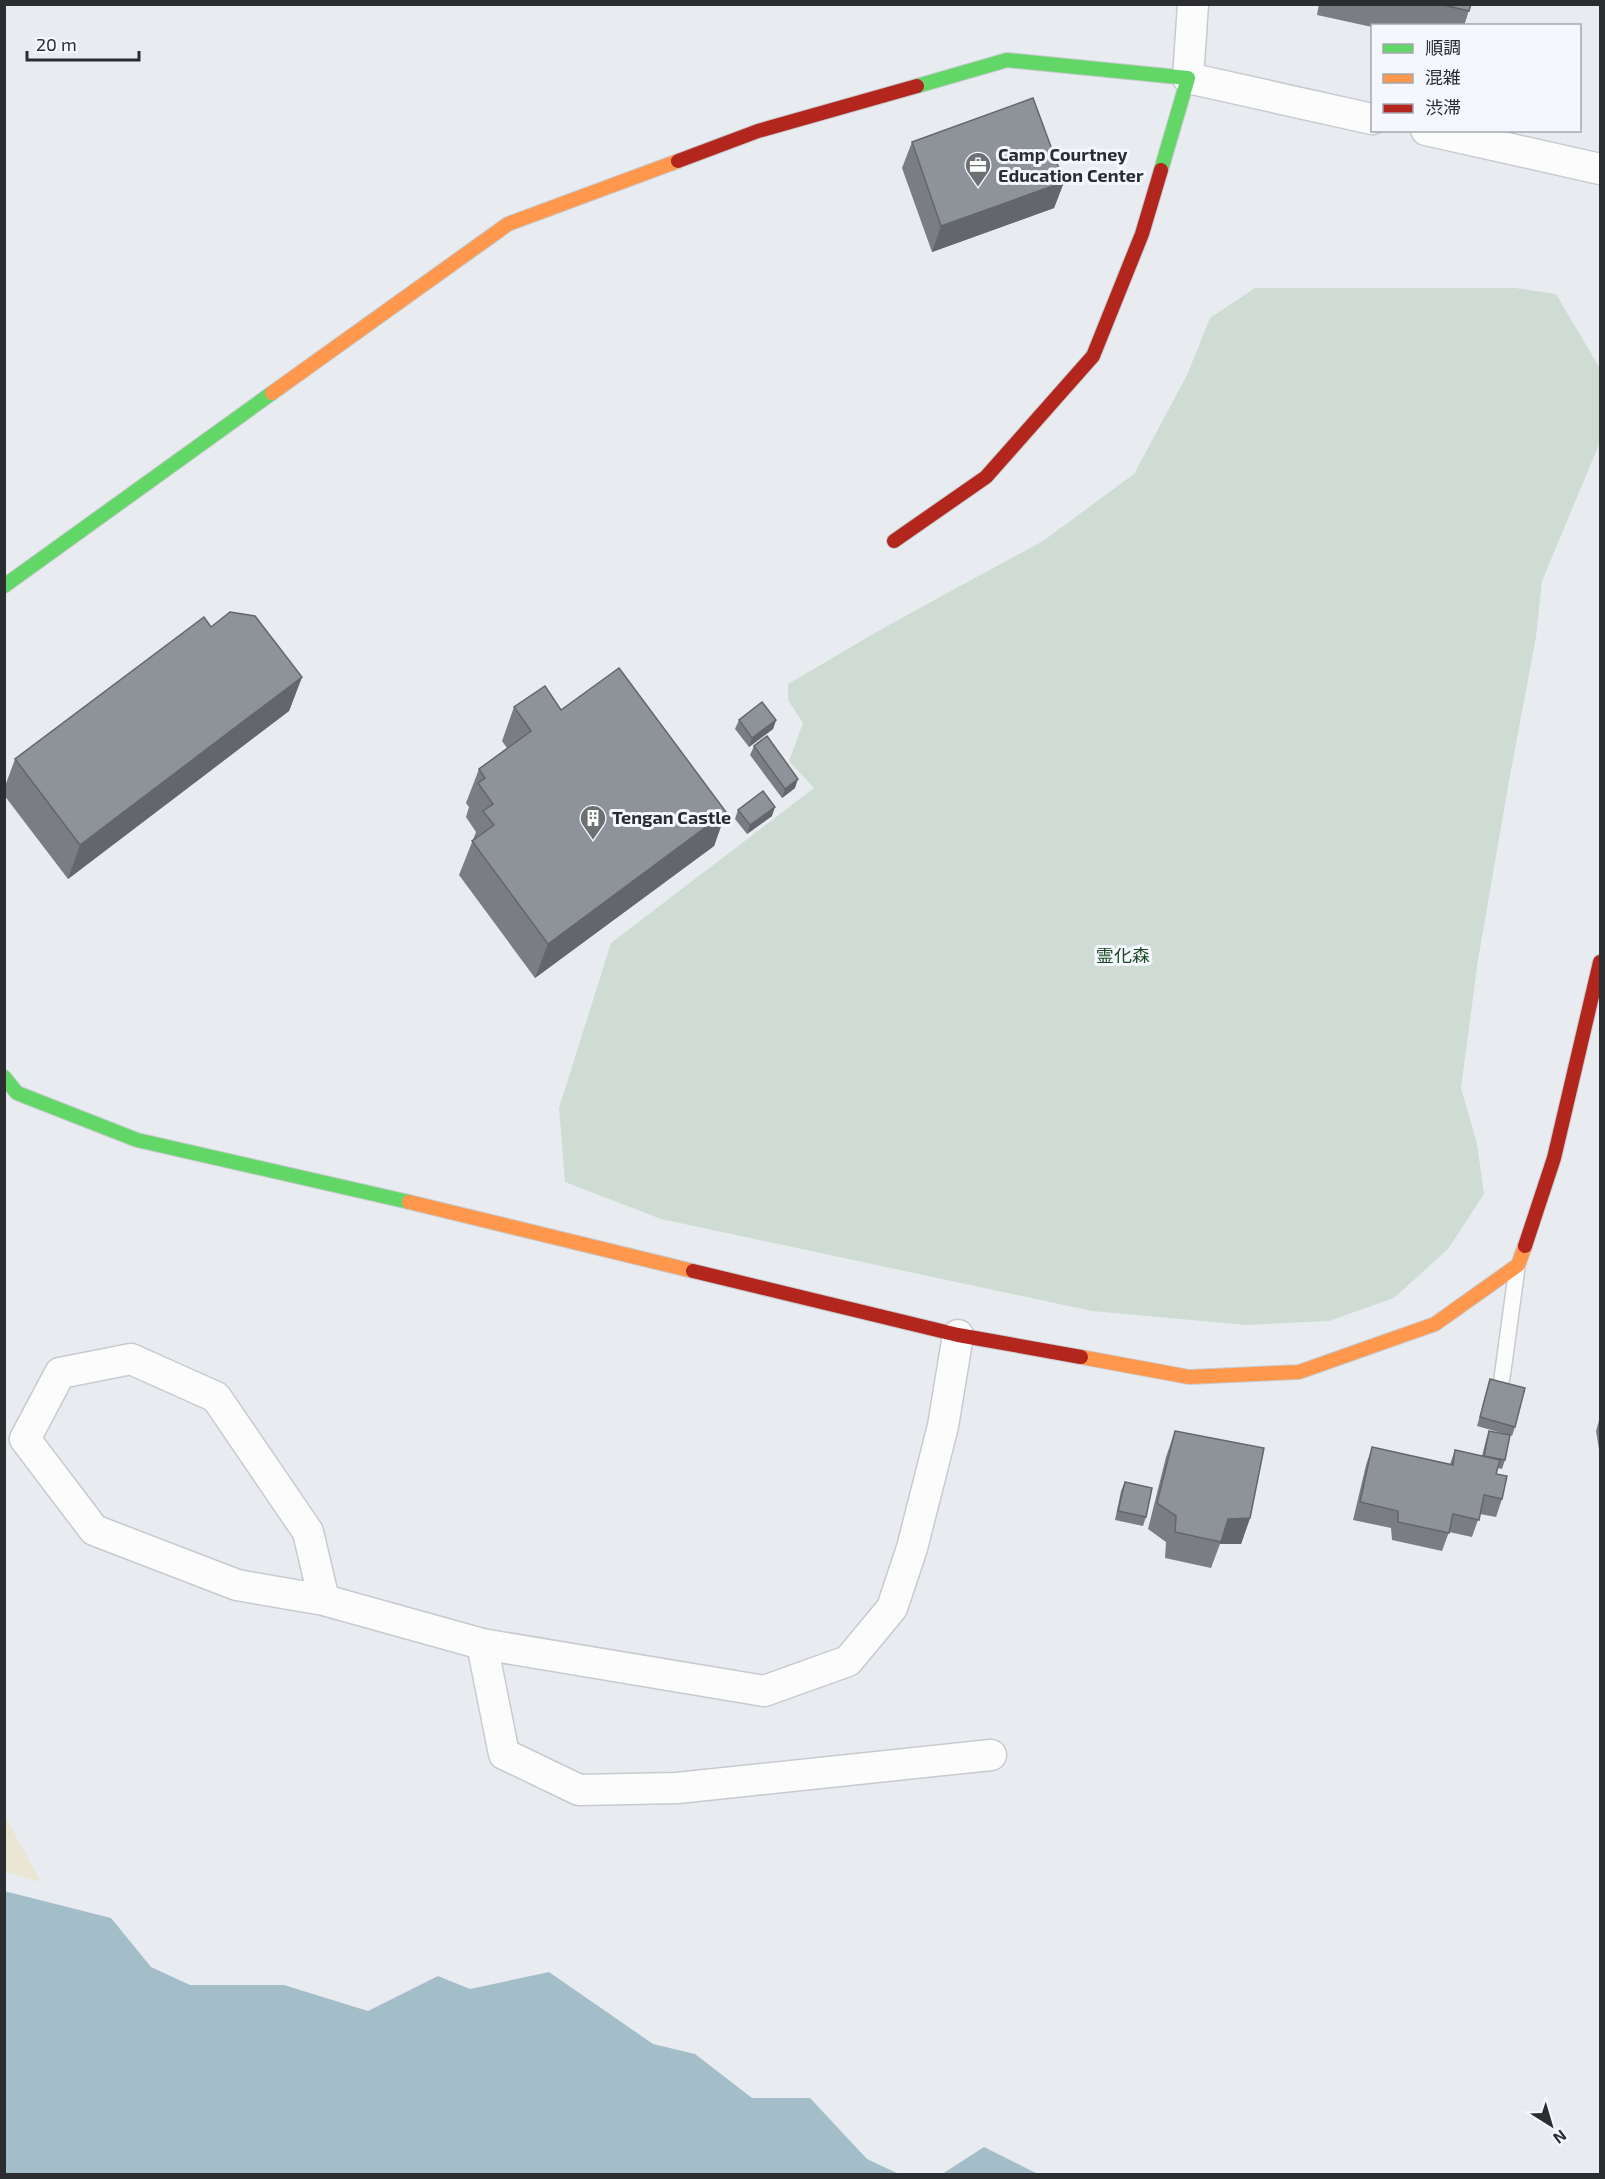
<svg xmlns="http://www.w3.org/2000/svg" width="1605" height="2179" viewBox="0 0 1605 2179" font-family="'Exo 2','Noto Sans JP',sans-serif">
  <style>
    .green { fill: #cedcd3 }
    .sand { fill: #eae6d3 }
    .water { fill: #a3bec9 }
    .lines { fill: none; stroke-linecap: round; stroke-linejoin: round }
    .lane-casing { stroke: #c7cace; stroke-width: 18 }
    .street-casing { stroke: #c7cace; stroke-width: 33 }
    .fast-casing { stroke: #c7cace; stroke-width: 16 }
    .slow-casing { stroke: #c7cace; stroke-width: 16 }
    .jam-casing { stroke: #c7cace; stroke-width: 16 }
    .lane { stroke: #fcfcfd; stroke-width: 15 }
    .street { stroke: #fcfcfd; stroke-width: 30 }
    .fast { stroke: #63d668; stroke-width: 14 }
    .slow { stroke: #ff974d; stroke-width: 14 }
    .jam { stroke: #b3261e; stroke-width: 14 }
    .wall { fill: #7a7e84 }
    .shaded-wall { fill: #63676c }
    .building { fill: #8e939a; stroke: #63676c; stroke-width: 1.5 }
    .labels { text-anchor: middle; stroke-width: 6; stroke-linejoin: round; paint-order: stroke }
    .poi-label { font-size: 18px; font-weight: bold; fill: #2b2d30; stroke: #f4f8fe; text-anchor: start }
    .park-label { font-size: 18px; fill: #1c4725; stroke: #f4f8fe }
  </style>
  <rect width="100%" height="100%" fill="#e8ecf0"/>
  <polygon class="green" points="1255,288 1515,288 1556,294 1599,367 1600,442 1542,581 1536,637 1509,781 1478,960 1461,1088 1477,1144 1484,1194 1448,1249 1394,1298 1329,1321 1246,1325 1092,1311 661,1219 565,1182 559,1108 611,943 814,788 789,761 803,723 788,700 788,684 887,626 1043,541 1134,474 1187,375 1210,318"/>
  <polygon class="sand" points="5,1816 41,1882 5,1872"/>
  <g class="water">
    <polygon points="4,1891 111,1918 151,1967 190,1985 284,1985 368,2011 438,1976 470,1989 549,1972 653,2044 695,2054 752,2098 810,2098 867,2159 899,2174 5,2174"/>
    <polygon points="984,2147 1038,2174 942,2174"/>
  </g>
  <g class="lines">
    <g class="lane-casing">
      <polyline id="lane" points="1502,1378 1517,1268"/>
    </g>
    <g class="street-casing">
      <g id="street">
        <polyline points="1193,4 1188,78 1372,119"/>
        <polyline points="1426,130 1600,169"/>
        <polyline points="324,1600 308,1532 216,1397 131,1359 60,1373 25,1439 94,1530 237,1585 324,1600 482,1644 764,1691 848,1661 892,1608 912,1548 943,1426 958,1335"/>
        <polyline points="482,1644 504,1754 579,1790 677,1788 991,1755"/>
      </g>
    </g>
    <g class="fast-casing">
      <g id="fast">
        <polyline points="917,86 1007,60 1188,78 1161,170"/>
        <polyline points="4,586 272,393"/>
        <polyline points="4,1077 17,1093 137,1140 409,1202"/>
      </g>
    </g>
    <g class="slow-casing">
      <g id="slow">
        <polyline points="272,393 508,224 678,161"/>
        <polyline points="409,1202 693,1271"/>
        <polyline points="1081,1357 1189,1377 1299,1372 1435,1324 1518,1265 1525,1246"/>
      </g>
    </g>
    <g class="jam-casing">
      <g id="jam">
        <polyline points="678,161 758,131 917,86"/>
        <polyline points="894,541 986,477 1093,356 1142,234 1161,170"/>
        <polyline points="1525,1246 1554,1158 1600,962"/>
        <polyline points="693,1271 958,1335 1081,1357"/>
      </g>
    </g>
    <use href="#lane" class="lane"/>
    <use href="#street" class="street"/>
    <use href="#fast" class="fast"/>
    <use href="#slow" class="slow"/>
    <use href="#jam" class="jam"/>
  </g>
  <g class="wall">
    <polygon points="1319,4 1471,4 1464,26 1372,26 1372,27 1317,15"/>
    <polygon points="912,142 1064,182 1054,208 932,252 902,168"/>
    <polygon points="211,627 302,677 289,711 68,879 4,795 4,789 15,759"/>
    <polygon points="514,707 561,710 726,812 714,846 535,978 459,875 476,832 466,817 469,807 466,803 479,769 507,748 502,741"/>
    <polygon points="739,720 776,720 773,729 749,747 735,729"/>
    <polygon points="754,746 795,788 782,798 750,755"/>
    <polygon points="738,810 772,816 747,834 735,819"/>
    <polygon points="1490,1379 1515,1427 1512,1436 1510,1435 1505,1460 1502,1469 1498,1468 1496,1474 1502,1499 1496,1517 1480,1514 1472,1537 1449,1532 1442,1551 1392,1540 1391,1528 1353,1520 1366,1465 1372,1447 1450,1464 1455,1450 1482,1456 1486,1440 1489,1431 1509,1435 1477,1426"/>
    <polygon points="1600,1417 1600,1455 1596,1431"/>
    <polygon points="1175,1431 1250,1518 1241,1544 1220,1544 1211,1568 1165,1558 1166,1542 1148,1529 1166,1457"/>
    <polygon points="1125,1482 1146,1517 1143,1526 1115,1520 1121,1491"/>
  </g>
  <g class="shaded-wall">
    <polygon points="1064,182 1054,208 932,252 941,226"/>
    <polygon points="302,677 289,711 68,879 80,845"/>
    <polygon points="776,720 773,729 749,747 752,738"/>
    <polygon points="798,779 795,788 782,798 785,789"/>
    <polygon points="775,807 772,816 747,834 750,825"/>
    <polygon points="726,812 714,846 535,978 548,944"/>
    <polygon points="1250,1518 1241,1544 1220,1544 1228,1519"/>
  </g>
  <g class="building">
    <polygon points="1439,4 1471,4 1469,11"/>
    <polygon points="1033,98 1064,182 941,226 912,142"/>
    <polygon points="230,612 255,616 302,677 80,845 15,759 204,617 211,627"/>
    <polygon points="619,668 726,812 548,944 472,841 494,825 483,811 493,804 478,783 485,778 479,769 531,731 514,707 545,686 561,710"/>
    <polygon points="762,702 776,720 752,738 739,720"/>
    <polygon points="767,736 798,779 785,789 754,746"/>
    <polygon points="763,791 775,807 750,825 738,810"/>
    <polygon points="1490,1379 1525,1388 1515,1427 1480,1417"/>
    <polygon points="1175,1431 1264,1448 1250,1518 1228,1519 1221,1542 1175,1532 1176,1516 1157,1503"/>
    <polygon points="1489,1431 1510,1435 1505,1460 1484,1456"/>
    <polygon points="1372,1447 1453,1465 1455,1450 1500,1460 1496,1474 1507,1476 1502,1499 1484,1495 1479,1520 1453,1514 1449,1533 1398,1522 1398,1511 1360,1502"/>
    <polygon points="1125,1482 1152,1488 1146,1517 1118,1511"/>
  </g>
  <defs>
    <g id="office-pin" transform="scale(1.35)"><path d="M0 17L-7.5 6A9.5 9.5 0 1 1 7.5 6Z" fill="#6d7073" stroke="#f4f8fe"/><path d="M-6-3h4V-5.5h4V-3h4V5H-6ZM-1-4.5V-3h2v-1.5ZM-6 0V1H6V0Z" fill="#fff"/></g>
    <g id="building-pin" transform="scale(1.35)"><path d="M0 17L-7.5 6A9.5 9.5 0 1 1 7.5 6Z" fill="#6d7073" stroke="#f4f8fe"/><path d="M-4-6H4V6H1V3H-1V6H-4ZM-2.5-4.3h1.7v1.8h-1.7ZM.8-4.3h1.7v1.8H.8ZM-2.5-1h1.7V.8h-1.7ZM.8-1h1.7V.8H.8Z" fill="#fff"/></g>
  </defs>
  <g fill-rule="evenodd">
    <use href="#office-pin" x="978" y="165"/>
    <use href="#building-pin" x="593" y="818"/>
  </g>
  <g class="labels">
    <g class="poi-label">
      <text x="998" y="161">Camp Courtney<tspan x="998" dy="21">Education Center</tspan></text>
      <text x="612" y="824">Tengan Castle</text>
    </g>
    <g class="park-label">
      <text x="1123" y="962">霊化森</text>
    </g>
  </g>
  <rect width="1605" height="2179" fill="none" stroke="#2b2d30" stroke-width="12"/>
  <rect x="1371" y="24" width="210" height="108" fill="#f4f8fe" stroke="#a4a7ac" stroke-width="1.5"/>
  <rect x="1383" y="44" width="30" height="9" fill="#63d668" stroke="#a4a7ac" stroke-width="1.5"/>
  <text x="1425" y="54" font-size="18" fill="#2b2d30">順調</text>
  <rect x="1383" y="74" width="30" height="9" fill="#ff974d" stroke="#a4a7ac" stroke-width="1.5"/>
  <text x="1425" y="84" font-size="18" fill="#2b2d30">混雑</text>
  <rect x="1383" y="104" width="30" height="9" fill="#b3261e" stroke="#a4a7ac" stroke-width="1.5"/>
  <text x="1425" y="114" font-size="18" fill="#2b2d30">渋滞</text>
  <g transform="translate(1551 2125) rotate(143)" stroke="#f4f8fe" stroke-width="4.5" paint-order="stroke">
  <path d="M0-4.5L10 22L0 15L-10 22Z" fill="#2b2d30"/>
  <text y="-9" font-size="16" font-weight="bold" text-anchor="middle" fill="#2b2d30">N</text>
  </g>
  <path d="M27 51v9h112v-9" fill="none" stroke="#2b2d30" stroke-width="3"/>
  <text x="36" y="51" font-size="18" fill="#2b2d30" stroke="#f4f8fe" stroke-width="4.5" paint-order="stroke">20 m</text>
</svg>
